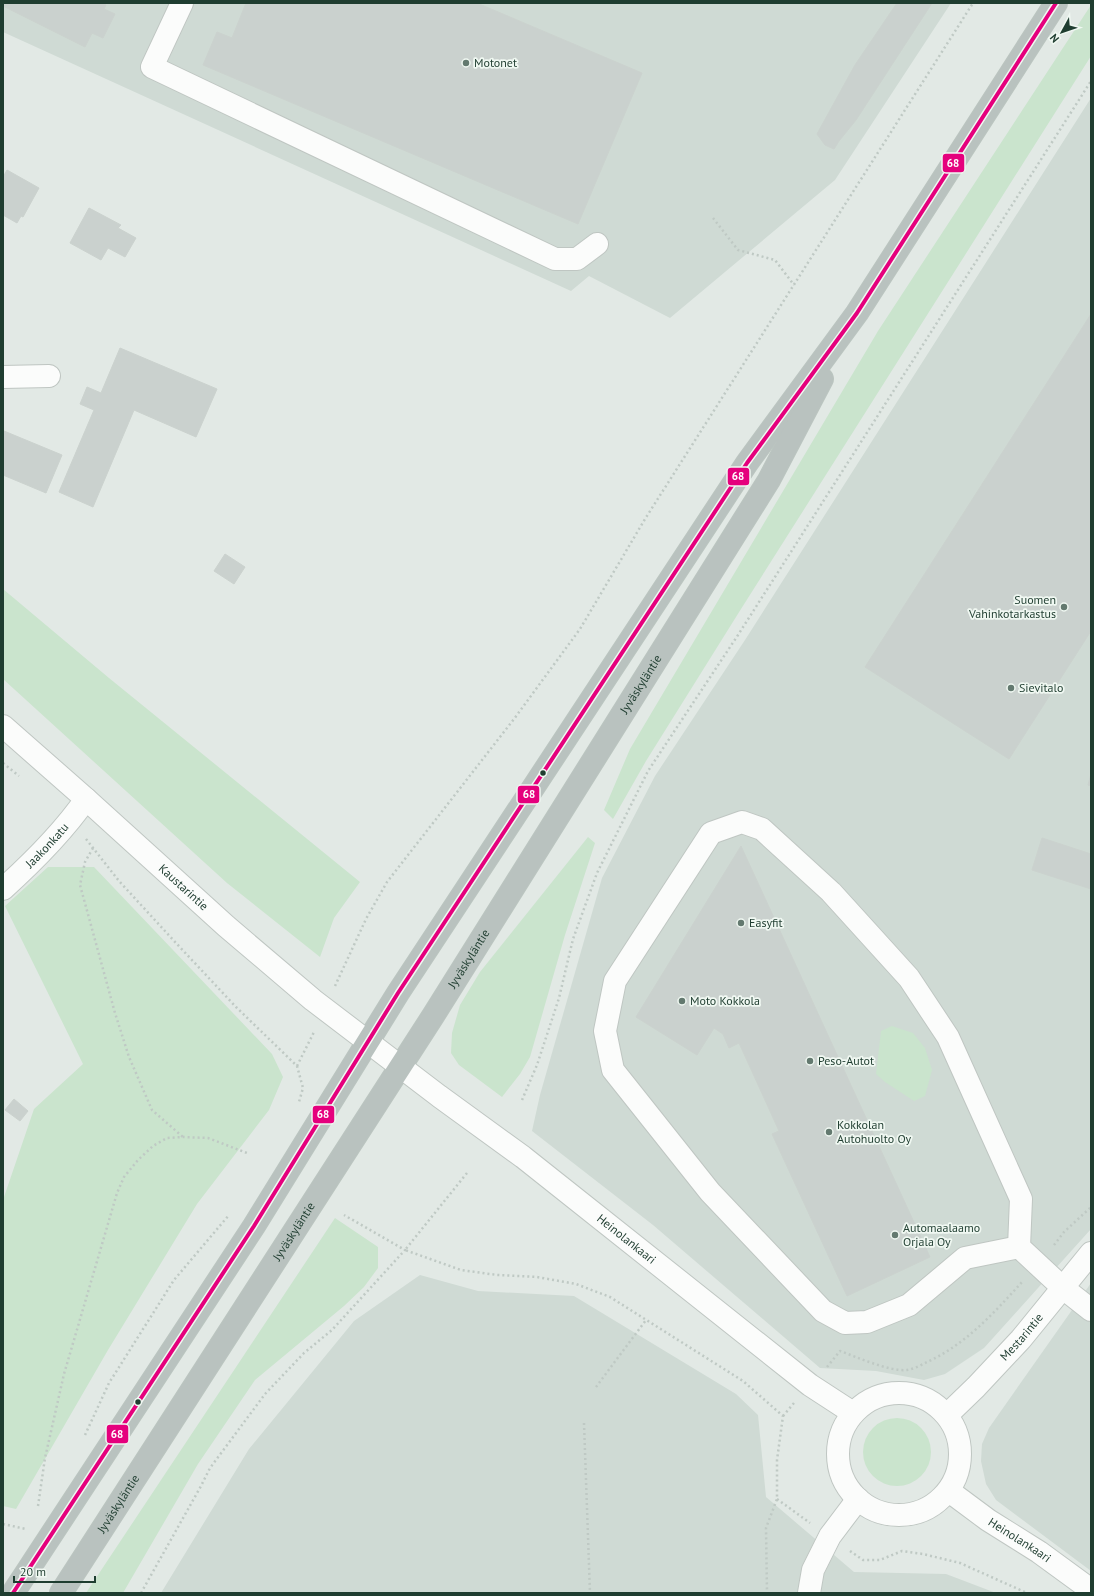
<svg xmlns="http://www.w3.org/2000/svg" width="1094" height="1596" viewBox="0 0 1094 1596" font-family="'PT Sans',sans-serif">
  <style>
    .built { fill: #cfdad4 }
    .green { fill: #cae4cd }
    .building { fill: #cad1ce; stroke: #cbd2ce }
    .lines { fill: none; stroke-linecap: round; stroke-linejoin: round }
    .minor-casing { stroke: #bfc6c2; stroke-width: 24 }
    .highway-casing { stroke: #bbc5c0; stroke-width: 24 }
    .path { stroke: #bfc9c4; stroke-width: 2.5; stroke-dasharray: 2 3; stroke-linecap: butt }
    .minor { stroke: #fbfcfb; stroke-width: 22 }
    .highway { stroke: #b9c2bf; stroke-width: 22 }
    .bus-1-casing { stroke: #f0f8f2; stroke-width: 7 }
    .bus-1 { stroke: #e5007d; stroke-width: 4 }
    .poi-dot { fill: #63796f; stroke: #f0f8f2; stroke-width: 1.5 }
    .bus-dot { fill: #1f3d30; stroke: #f0f8f2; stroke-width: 1.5 }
    .labels { text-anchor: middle; stroke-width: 3.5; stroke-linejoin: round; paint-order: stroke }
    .poi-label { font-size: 12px; fill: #1f3d30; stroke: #f0f8f2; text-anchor: start }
    .street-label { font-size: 12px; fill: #1f3d30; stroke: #f0f8f2 }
    .line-badge { stroke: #f0f8f2; stroke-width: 1.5 }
    .badge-label { font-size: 11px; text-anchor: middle; font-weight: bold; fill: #fff }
  </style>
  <rect width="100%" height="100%" fill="#e2e9e5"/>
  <g class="built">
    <polygon points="3,3 951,3 835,180 670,318 589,276 571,291 3,32"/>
    <polygon points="1091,98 1091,1229 984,1348 945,1374 924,1380 876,1371 820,1368 653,1225 532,1131 540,1095 602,878 655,776 745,640"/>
    <polygon points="420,1275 478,1291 574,1296 736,1394 758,1415 766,1497 854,1572 946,1574 996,1593 161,1593 249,1449 354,1321"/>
    <polygon points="1091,1283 1091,1571 996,1500 986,1484 981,1461 982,1444 989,1428"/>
  </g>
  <g class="green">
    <polygon points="1091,5 1091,56 741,609 646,761 613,819 604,810 630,749 878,331"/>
    <polygon points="3,589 109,678 360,882 334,918 320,957 227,883 3,679"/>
    <polygon points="588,837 595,843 565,935 530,1057 520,1074 502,1097 459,1065 451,1053 452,1033 460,1005 480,972"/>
    <polygon points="48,867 94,867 272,1054 283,1077 269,1110 197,1204 108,1350 16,1509 3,1506 3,1200 34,1109 83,1064 5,906"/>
    <polygon points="892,1026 913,1033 925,1048 932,1070 925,1096 914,1101 885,1082 876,1074 881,1031"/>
    <polygon points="335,1218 378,1247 378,1268 364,1287 344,1306 255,1380 198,1464 123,1593 86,1593"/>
    <circle cx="897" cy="1452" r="34"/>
  </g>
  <g class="building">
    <polygon points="3,3 102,3 106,5 104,9 115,14 103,38 92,33 85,47 3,6"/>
    <polygon points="246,3 477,3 642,73 578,224 203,65 217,32 232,38"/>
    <polygon points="897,3 932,3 856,120 839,141 834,149 825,145 817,134 855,65"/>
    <polygon points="7,170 39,188 23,217 21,216 17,223 3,215 3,177"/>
    <polygon points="89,208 121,225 118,228 136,238 125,257 108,248 101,260 70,243"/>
    <polygon points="1091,314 1091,631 1009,759 865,667"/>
    <polygon points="120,348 217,389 196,437 134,410 93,507 59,492 94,410 80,404 87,387 101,393"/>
    <polygon points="4,431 62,455 46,493 3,475 3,435"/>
    <polygon points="225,554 245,567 234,584 214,571"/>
    <polygon points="1091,774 1091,786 1088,785"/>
    <polygon points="1042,838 1091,854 1091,889 1032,870"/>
    <polygon points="741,846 930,1257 847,1296 772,1134 779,1131 739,1043 729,1048 723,1034 714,1028 697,1055 636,1017"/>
    <polygon points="14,1099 28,1111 20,1121 5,1110"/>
  </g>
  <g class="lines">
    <g class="minor-casing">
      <g id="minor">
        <polyline points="182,3 152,67 555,259 577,259 597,244"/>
        <polyline points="3,377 49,376"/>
        <path id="s1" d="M3,726L86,799L226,926L313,1000L439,1096L523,1157L810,1385L853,1413"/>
        <path id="s2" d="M3,889C33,862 63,832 86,799"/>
        <polyline points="1019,1247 965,1258 909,1305 867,1322 845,1323 823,1311 710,1192 613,1070 605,1031 615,981 711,833 742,822 762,829 831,892 909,978 948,1037 1021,1199 1019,1247 1063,1288 1091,1310"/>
        <circle cx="899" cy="1454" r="61"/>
        <path id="s3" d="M947,1415L976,1387L1021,1339L1091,1253"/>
        <path id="s4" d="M949,1491L988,1520L1039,1552L1091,1590"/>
        <polyline points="809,1593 813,1570 830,1536 858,1499"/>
      </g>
    </g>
    <g class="highway-casing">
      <g id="highway">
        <polyline points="13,1593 254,1226 398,993 747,463 857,313 1056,3"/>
        <path id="s5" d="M61,1593L433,1016L769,480L822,379"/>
      </g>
    </g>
    <g class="path">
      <polyline points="713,218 738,250 775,260 794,285"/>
      <polyline points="3,763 19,776"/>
      <polyline points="86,839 119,881 176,943 236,1007 297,1066 303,1088 299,1102"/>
      <polyline points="93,848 85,862 80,885 115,1013 129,1057 152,1110 183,1137"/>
      <polyline points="335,986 366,919 387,882 514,719 580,629 645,519 973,3"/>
      <polyline points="297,1066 314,1032"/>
      <polyline points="522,1100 537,1065 559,998 573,939 597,873 648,771 738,635 1091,81"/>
      <polyline points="467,1173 405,1250 461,1270 497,1275 537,1277 576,1284 610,1297 743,1381 783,1416 777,1460 777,1499 766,1528 767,1593"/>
      <polyline points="1054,1245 1064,1232 1091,1207"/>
      <path d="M827,1367L840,1351C857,1357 890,1372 907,1370C914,1369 921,1365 927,1362C965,1345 994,1313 1022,1282"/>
      <polyline points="596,1387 646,1320"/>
      <polyline points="783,1416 794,1403"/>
      <polyline points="584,1423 590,1593"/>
      <polyline points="85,1435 109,1383 174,1280 229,1215"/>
      <polyline points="777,1499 810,1523"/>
      <polyline points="38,1506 45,1458 64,1374 117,1193 124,1177 138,1160 153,1146 167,1138 183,1137 208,1138 247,1153"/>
      <polyline points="3,1524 26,1529"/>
      <polyline points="850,1551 863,1560 880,1560 902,1551 923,1554 960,1563 1027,1593"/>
      <polyline points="141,1593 201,1486 210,1468 265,1394 304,1353 332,1330 405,1250 344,1215"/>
    </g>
    <use href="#minor" class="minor"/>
    <use href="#highway" class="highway"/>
    <g class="bus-1-casing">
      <polyline id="bus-1" points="13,1593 254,1226 398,993 747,463 857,313 1056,3"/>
    </g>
    <use href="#bus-1" class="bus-1"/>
  </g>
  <g class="poi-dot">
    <circle cx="466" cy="63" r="4"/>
    <circle cx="1064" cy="607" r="4"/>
    <circle cx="1011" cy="688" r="4"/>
    <circle cx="741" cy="923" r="4"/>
    <circle cx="682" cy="1001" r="4"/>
    <circle cx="810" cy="1061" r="4"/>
    <circle cx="829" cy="1132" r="4"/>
    <circle cx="895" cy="1235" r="4"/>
  </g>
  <g class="bus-dot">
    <circle cx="543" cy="773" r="3.5"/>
    <circle cx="138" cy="1402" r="3.5"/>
  </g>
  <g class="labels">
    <g class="poi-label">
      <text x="474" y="67">Motonet</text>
      <text x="1056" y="604" text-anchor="end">Suomen<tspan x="1056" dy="14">Vahinkotarkastus</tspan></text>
      <text x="1019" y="692">Sievitalo</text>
      <text x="749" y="927">Easyfit</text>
      <text x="690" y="1005">Moto Kokkola</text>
      <text x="818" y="1065">Peso-Autot</text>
      <text x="837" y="1129">Kokkolan<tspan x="837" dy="14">Autohuolto Oy</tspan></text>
      <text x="903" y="1232">Automaalaamo<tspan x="903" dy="14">Orjala Oy</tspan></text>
    </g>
    <g class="street-label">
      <text dy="4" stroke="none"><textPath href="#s5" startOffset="1078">Jyväskyläntie</textPath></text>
      <text dy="4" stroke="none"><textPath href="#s2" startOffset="62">Jaakonkatu</textPath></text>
      <text dy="4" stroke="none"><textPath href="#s1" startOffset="242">Kaustarintie</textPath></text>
      <text dy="4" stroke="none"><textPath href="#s5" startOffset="754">Jyväskyläntie</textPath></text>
      <text dy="4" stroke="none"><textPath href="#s5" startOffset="430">Jyväskyläntie</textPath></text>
      <text dy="4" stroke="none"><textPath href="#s1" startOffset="808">Heinolankaari</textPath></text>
      <text dy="4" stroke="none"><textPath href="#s3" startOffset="108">Mestarintie</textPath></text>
      <text dy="4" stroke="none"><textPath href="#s5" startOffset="106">Jyväskyläntie</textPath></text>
      <text dy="4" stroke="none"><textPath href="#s4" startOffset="86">Heinolankaari</textPath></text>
    </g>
  </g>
  <g class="line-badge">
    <rect x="942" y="153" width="23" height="20" rx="4" fill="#e5007d"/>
    <rect x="727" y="467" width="23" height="19" rx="4" fill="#e5007d"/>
    <rect x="517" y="785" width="23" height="19" rx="4" fill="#e5007d"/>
    <rect x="312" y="1105" width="23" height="19" rx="4" fill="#e5007d"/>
    <rect x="106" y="1424" width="23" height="20" rx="4" fill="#e5007d"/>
  </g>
  <g class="badge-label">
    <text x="953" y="167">68</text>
    <text x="738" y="480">68</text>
    <text x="529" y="798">68</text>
    <text x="323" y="1118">68</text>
    <text x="117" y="1438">68</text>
  </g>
  <rect width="1094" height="1596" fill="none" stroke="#1f3d30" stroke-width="8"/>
  <g transform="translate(1062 32) rotate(230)" stroke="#f0f8f2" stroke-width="3" paint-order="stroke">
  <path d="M0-3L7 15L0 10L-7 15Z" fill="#1f3d30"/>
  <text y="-6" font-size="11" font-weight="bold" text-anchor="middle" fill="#1f3d30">N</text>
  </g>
  <path d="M14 1576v6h81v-6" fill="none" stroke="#1f3d30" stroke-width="2"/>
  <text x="20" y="1576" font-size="12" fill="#1f3d30" stroke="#f0f8f2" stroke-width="3" paint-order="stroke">20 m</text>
</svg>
